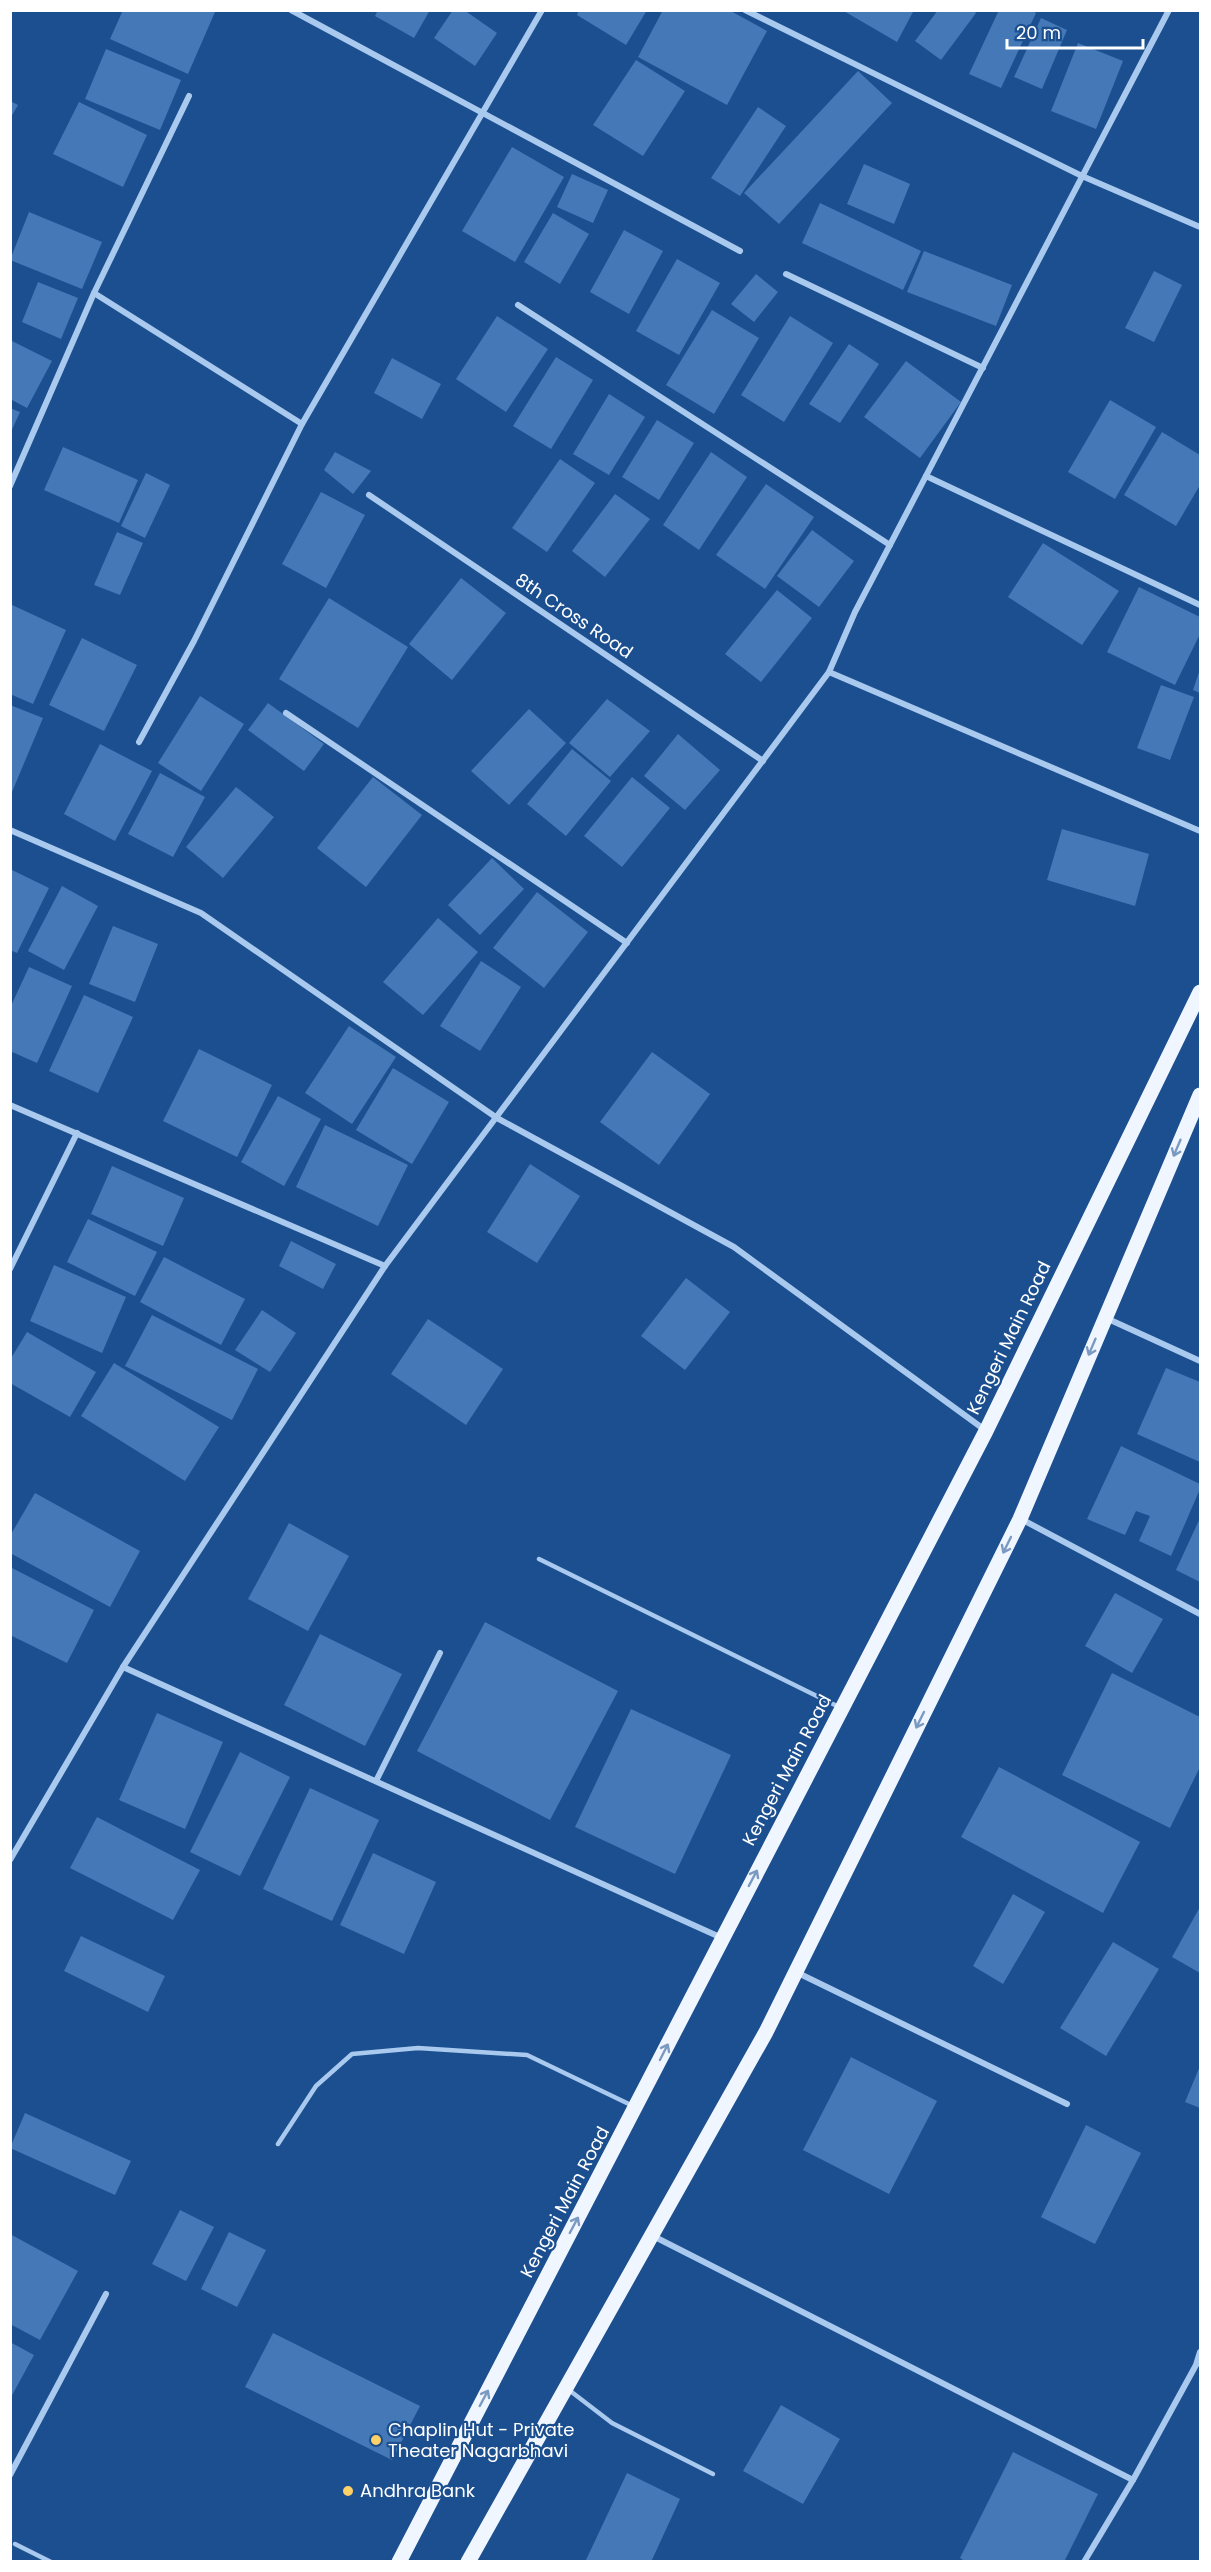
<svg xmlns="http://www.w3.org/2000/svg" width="1211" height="2572" viewBox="0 0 1211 2572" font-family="Poppins,sans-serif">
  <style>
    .building { fill: #4478b7 }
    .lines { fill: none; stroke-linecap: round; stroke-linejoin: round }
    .lane { stroke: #a9c9ee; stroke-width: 4.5 }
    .street { stroke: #a9c9ee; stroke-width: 6 }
    .primary { stroke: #f0f6ff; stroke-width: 15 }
    .oneway { stroke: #7b9ac1 }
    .poi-dot { fill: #ffd166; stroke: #1b4f8f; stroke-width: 2 }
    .labels { text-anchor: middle; stroke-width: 4.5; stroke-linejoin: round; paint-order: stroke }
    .street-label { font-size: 18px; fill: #fff; stroke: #1b4f8f }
    .poi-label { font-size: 18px; fill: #fff; stroke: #1b4f8f; text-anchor: start }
  </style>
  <rect width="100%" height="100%" fill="#1b4f8f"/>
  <g class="building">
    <polygon points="123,10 211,10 215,12 188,74 110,39"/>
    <polygon points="378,10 430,10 414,38 375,16"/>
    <polygon points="453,10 464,10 497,33 475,66 434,38"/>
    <polygon points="579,10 647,10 626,45 577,15"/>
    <polygon points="663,10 729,10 767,31 727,105 638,57"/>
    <polygon points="842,10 914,10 897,42"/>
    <polygon points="938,10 973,10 976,13 941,60 915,41"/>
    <polygon points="999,10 1031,10 1036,13 1001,88 969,74"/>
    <polygon points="1041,18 1067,30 1042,89 1014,77"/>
    <polygon points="1078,43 1123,61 1096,129 1051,111"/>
    <polygon points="106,49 181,80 160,130 85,99"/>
    <polygon points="636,60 685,91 643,156 593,125"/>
    <polygon points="858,71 892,103 779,224 744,193"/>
    <polygon points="10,101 18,105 10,119"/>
    <polygon points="79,102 147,135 123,187 53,154"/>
    <polygon points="758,107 786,126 740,196 711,178"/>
    <polygon points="512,147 564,177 515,262 462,231"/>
    <polygon points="864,164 910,184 894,224 847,204"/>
    <polygon points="572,174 608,190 593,223 557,207"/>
    <polygon points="820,203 921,251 903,290 802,243"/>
    <polygon points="29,212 102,242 82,289 10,260"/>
    <polygon points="553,213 589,234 560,284 524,262"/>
    <polygon points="624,230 663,251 629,314 590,292"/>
    <polygon points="924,251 1012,285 996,326 907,292"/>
    <polygon points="677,259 720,283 679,355 636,331"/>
    <polygon points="1154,271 1182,285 1154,342 1125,328"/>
    <polygon points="756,274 778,292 754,322 731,304"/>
    <polygon points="38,282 78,298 61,339 22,322"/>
    <polygon points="712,310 759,338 714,414 666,385"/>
    <polygon points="497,316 548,349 506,412 456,379"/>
    <polygon points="790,316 833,343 784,422 741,395"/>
    <polygon points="10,340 52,361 27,408 10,399"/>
    <polygon points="849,344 879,364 840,423 809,404"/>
    <polygon points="556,357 593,380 551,449 513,426"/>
    <polygon points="392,358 441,384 422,419 374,393"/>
    <polygon points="906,361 961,402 920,458 864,417"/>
    <polygon points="609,394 645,417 609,475 573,454"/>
    <polygon points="1110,400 1156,427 1115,499 1068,472"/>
    <polygon points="10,408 20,412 10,434"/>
    <polygon points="657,420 694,443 659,500 622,477"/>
    <polygon points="1162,432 1200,455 1200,485 1176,526 1124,495"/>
    <polygon points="63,447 138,480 119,523 44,490"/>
    <polygon points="335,452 371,471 353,494 324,470"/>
    <polygon points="711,452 747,477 699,550 663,525"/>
    <polygon points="560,459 595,483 547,552 512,528"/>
    <polygon points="146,473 170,485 145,538 121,526"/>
    <polygon points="766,484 814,517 765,589 716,555"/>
    <polygon points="321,492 365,515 326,588 282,564"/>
    <polygon points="615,494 650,519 605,577 572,551"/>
    <polygon points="812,530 854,561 819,607 777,576"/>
    <polygon points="117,532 143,543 120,595 94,585"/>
    <polygon points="1043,543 1119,591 1082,645 1008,597"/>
    <polygon points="461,578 506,613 452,680 409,644"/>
    <polygon points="1139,587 1200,617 1200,634 1175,685 1107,652"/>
    <polygon points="777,590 812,618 761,682 725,654"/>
    <polygon points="329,598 408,647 358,728 279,679"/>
    <polygon points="10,604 66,630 33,704 10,694"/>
    <polygon points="82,638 137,665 104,731 49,705"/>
    <polygon points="1200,669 1200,693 1193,690"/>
    <polygon points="1161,685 1194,697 1170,760 1137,748"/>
    <polygon points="200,696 244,724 201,791 158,763"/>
    <polygon points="607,699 650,731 610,777 569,743"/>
    <polygon points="268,703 324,744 304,771 248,730"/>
    <polygon points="10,705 43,718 12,792 10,791"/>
    <polygon points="529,709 566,743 509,805 471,771"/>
    <polygon points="678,734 720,770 685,810 644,776"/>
    <polygon points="100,744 152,771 115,841 64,814"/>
    <polygon points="572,749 611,781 566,836 527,804"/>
    <polygon points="160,773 205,797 173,857 128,834"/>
    <polygon points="373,777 422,815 366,887 317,848"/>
    <polygon points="632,777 670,808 622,867 584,836"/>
    <polygon points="236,787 274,817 223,878 186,847"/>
    <polygon points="1062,829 1149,854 1135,906 1047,880"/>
    <polygon points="492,858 524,889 480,935 448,905"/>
    <polygon points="10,869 49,888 17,953 10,950"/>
    <polygon points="62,886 98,906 64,970 28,951"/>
    <polygon points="537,892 588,932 544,988 493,948"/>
    <polygon points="438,918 478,952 423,1015 383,982"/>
    <polygon points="113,926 158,944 135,1002 89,984"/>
    <polygon points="481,961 521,987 480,1051 440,1026"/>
    <polygon points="29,967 72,986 37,1063 10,1051 10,1008"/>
    <polygon points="84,995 133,1017 98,1093 49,1071"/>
    <polygon points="349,1026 396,1057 352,1124 305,1093"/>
    <polygon points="199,1049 272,1085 237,1157 163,1121"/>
    <polygon points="652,1052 710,1094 659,1165 600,1122"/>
    <polygon points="393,1068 449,1102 412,1164 356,1130"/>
    <polygon points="278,1096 321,1119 284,1186 241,1162"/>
    <polygon points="325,1125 408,1165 378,1226 296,1187"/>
    <polygon points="530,1164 580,1196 537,1263 487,1232"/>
    <polygon points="112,1166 184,1198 163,1246 91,1214"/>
    <polygon points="88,1219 157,1252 135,1296 67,1262"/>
    <polygon points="291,1241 336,1264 323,1289 279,1266"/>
    <polygon points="164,1257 245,1299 221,1345 140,1302"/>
    <polygon points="54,1265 126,1297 102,1353 30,1321"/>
    <polygon points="686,1278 730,1312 685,1370 641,1336"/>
    <polygon points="262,1310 296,1333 270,1372 235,1350"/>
    <polygon points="152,1315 258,1369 232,1420 125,1366"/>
    <polygon points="428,1319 503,1369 466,1425 391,1374"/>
    <polygon points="27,1332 96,1372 70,1417 10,1383 10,1360"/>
    <polygon points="114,1363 219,1427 185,1481 81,1416"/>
    <polygon points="1166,1368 1200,1382 1200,1462 1137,1434"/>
    <polygon points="1121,1446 1200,1484 1200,1489 1171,1556 1139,1541 1150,1516 1136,1511 1125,1535 1087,1519"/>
    <polygon points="35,1493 140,1551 110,1607 10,1553 10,1536"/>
    <polygon points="1200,1518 1200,1582 1176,1570"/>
    <polygon points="289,1523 349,1556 308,1631 248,1599"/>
    <polygon points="10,1567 94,1610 67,1663 10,1635"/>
    <polygon points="1115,1593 1163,1619 1132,1673 1085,1646"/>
    <polygon points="485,1622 618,1691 550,1820 417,1751"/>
    <polygon points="320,1634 402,1674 365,1746 284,1705"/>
    <polygon points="1112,1673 1200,1717 1200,1767 1170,1828 1062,1775"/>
    <polygon points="631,1709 731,1755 675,1874 575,1827"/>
    <polygon points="157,1713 223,1742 185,1829 119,1800"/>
    <polygon points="240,1752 290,1777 240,1876 190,1852"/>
    <polygon points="999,1767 1140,1842 1103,1913 961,1837"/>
    <polygon points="310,1788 379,1820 332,1921 263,1889"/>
    <polygon points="97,1817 200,1870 173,1920 70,1868"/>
    <polygon points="373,1853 436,1882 404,1954 340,1925"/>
    <polygon points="1013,1894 1045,1912 1003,1984 973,1966"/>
    <polygon points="1200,1907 1200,1973 1172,1957"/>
    <polygon points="81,1936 165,1976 148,2012 64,1971"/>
    <polygon points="1113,1942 1159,1969 1106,2056 1060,2028"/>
    <polygon points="851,2057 937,2101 889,2194 803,2150"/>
    <polygon points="1200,2066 1200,2108 1185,2102"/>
    <polygon points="25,2113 131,2161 115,2195 10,2148"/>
    <polygon points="1086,2125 1141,2153 1095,2244 1041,2217"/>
    <polygon points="180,2210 214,2227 186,2281 152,2264"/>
    <polygon points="229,2232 266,2250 237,2307 201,2289"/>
    <polygon points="10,2234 78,2271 40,2340 10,2324"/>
    <polygon points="273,2333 420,2406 392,2460 245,2387"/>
    <polygon points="10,2342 34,2355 10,2399"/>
    <polygon points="781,2405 840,2439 803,2504 743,2471"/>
    <polygon points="1013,2452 1098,2494 1064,2562 966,2562 960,2558"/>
    <polygon points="627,2473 680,2499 651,2562 585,2562"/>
  </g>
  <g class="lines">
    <g class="lane">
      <polyline points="539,1559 839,1707"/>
      <polyline points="278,2144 316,2086 352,2054 418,2048 527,2055 633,2106"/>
      <polyline points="569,2390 612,2423 713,2474"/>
      <polyline points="15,2544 51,2562"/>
    </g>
    <g class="street">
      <polyline points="291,10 740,251"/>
      <polyline points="745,10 1082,176 1200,227"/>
      <polyline points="786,274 983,368"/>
      <polyline points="94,293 302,424"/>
      <polyline points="518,305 890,545"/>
      <polyline points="926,476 1200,605"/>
      <polyline points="10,486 94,293 189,96"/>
      <polyline points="369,495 763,761"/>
      <polyline points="829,672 1200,831"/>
      <polyline points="286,713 627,943"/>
      <polyline points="139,742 194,641 302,424 542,10"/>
      <polyline points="10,830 201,913 497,1118 734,1247 985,1430"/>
      <polyline points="10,1105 385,1266"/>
      <polyline points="10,1269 77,1133"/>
      <polyline points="1106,1318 1200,1361"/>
      <polyline points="1021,1519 1200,1614"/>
      <polyline points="123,1667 722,1938"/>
      <polyline points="376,1781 440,1653"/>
      <polyline points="10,1860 123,1667 385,1266 829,672 855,612 1169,10"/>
      <polyline points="796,1972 1067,2104"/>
      <polyline points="653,2236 1133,2480 1196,2365 1200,2352"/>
      <polyline points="10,2475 106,2294"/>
      <polyline points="1084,2562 1133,2480"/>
    </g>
    <g class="primary">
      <polyline points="399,2562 986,1431 1200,992"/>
      <polyline points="468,2562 766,2032 1020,1519 1200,1095"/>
    </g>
  </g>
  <defs><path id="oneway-shaft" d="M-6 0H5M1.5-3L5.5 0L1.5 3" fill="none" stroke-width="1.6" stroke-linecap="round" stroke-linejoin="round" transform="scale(1.5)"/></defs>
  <g class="oneway">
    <use href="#oneway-shaft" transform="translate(1177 1148) rotate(113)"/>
    <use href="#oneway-shaft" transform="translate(1092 1347) rotate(113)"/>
    <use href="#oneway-shaft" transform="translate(1007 1545) rotate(116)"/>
    <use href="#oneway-shaft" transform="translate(920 1720) rotate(116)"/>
    <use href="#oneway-shaft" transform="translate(753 1878) rotate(-62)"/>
    <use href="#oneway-shaft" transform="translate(664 2052) rotate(-63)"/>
    <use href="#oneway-shaft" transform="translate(574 2225) rotate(-62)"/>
    <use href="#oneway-shaft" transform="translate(484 2398) rotate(-62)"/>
  </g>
  <g class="poi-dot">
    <circle cx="376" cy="2440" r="6"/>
    <circle cx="348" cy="2491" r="6"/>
  </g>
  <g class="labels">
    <g class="street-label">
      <text transform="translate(574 616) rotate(34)" y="6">8th Cross Road</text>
      <text transform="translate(1009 1338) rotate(-64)" y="6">Kengeri Main Road</text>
      <text transform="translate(787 1770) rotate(-62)" y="6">Kengeri Main Road</text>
      <text transform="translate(565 2202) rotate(-62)" y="6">Kengeri Main Road</text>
    </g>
    <g class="poi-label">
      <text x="388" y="2436">Chaplin Hut - Private<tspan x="388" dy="21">Theater Nagarbhavi</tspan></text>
      <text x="360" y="2497">Andhra Bank</text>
    </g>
  </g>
  <rect width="1211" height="2572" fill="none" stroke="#ffffff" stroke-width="24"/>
  <path d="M1007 39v9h136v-9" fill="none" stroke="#ffffff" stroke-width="3"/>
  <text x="1016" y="39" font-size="18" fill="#ffffff" stroke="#1b4f8f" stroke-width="4.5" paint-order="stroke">20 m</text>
</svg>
